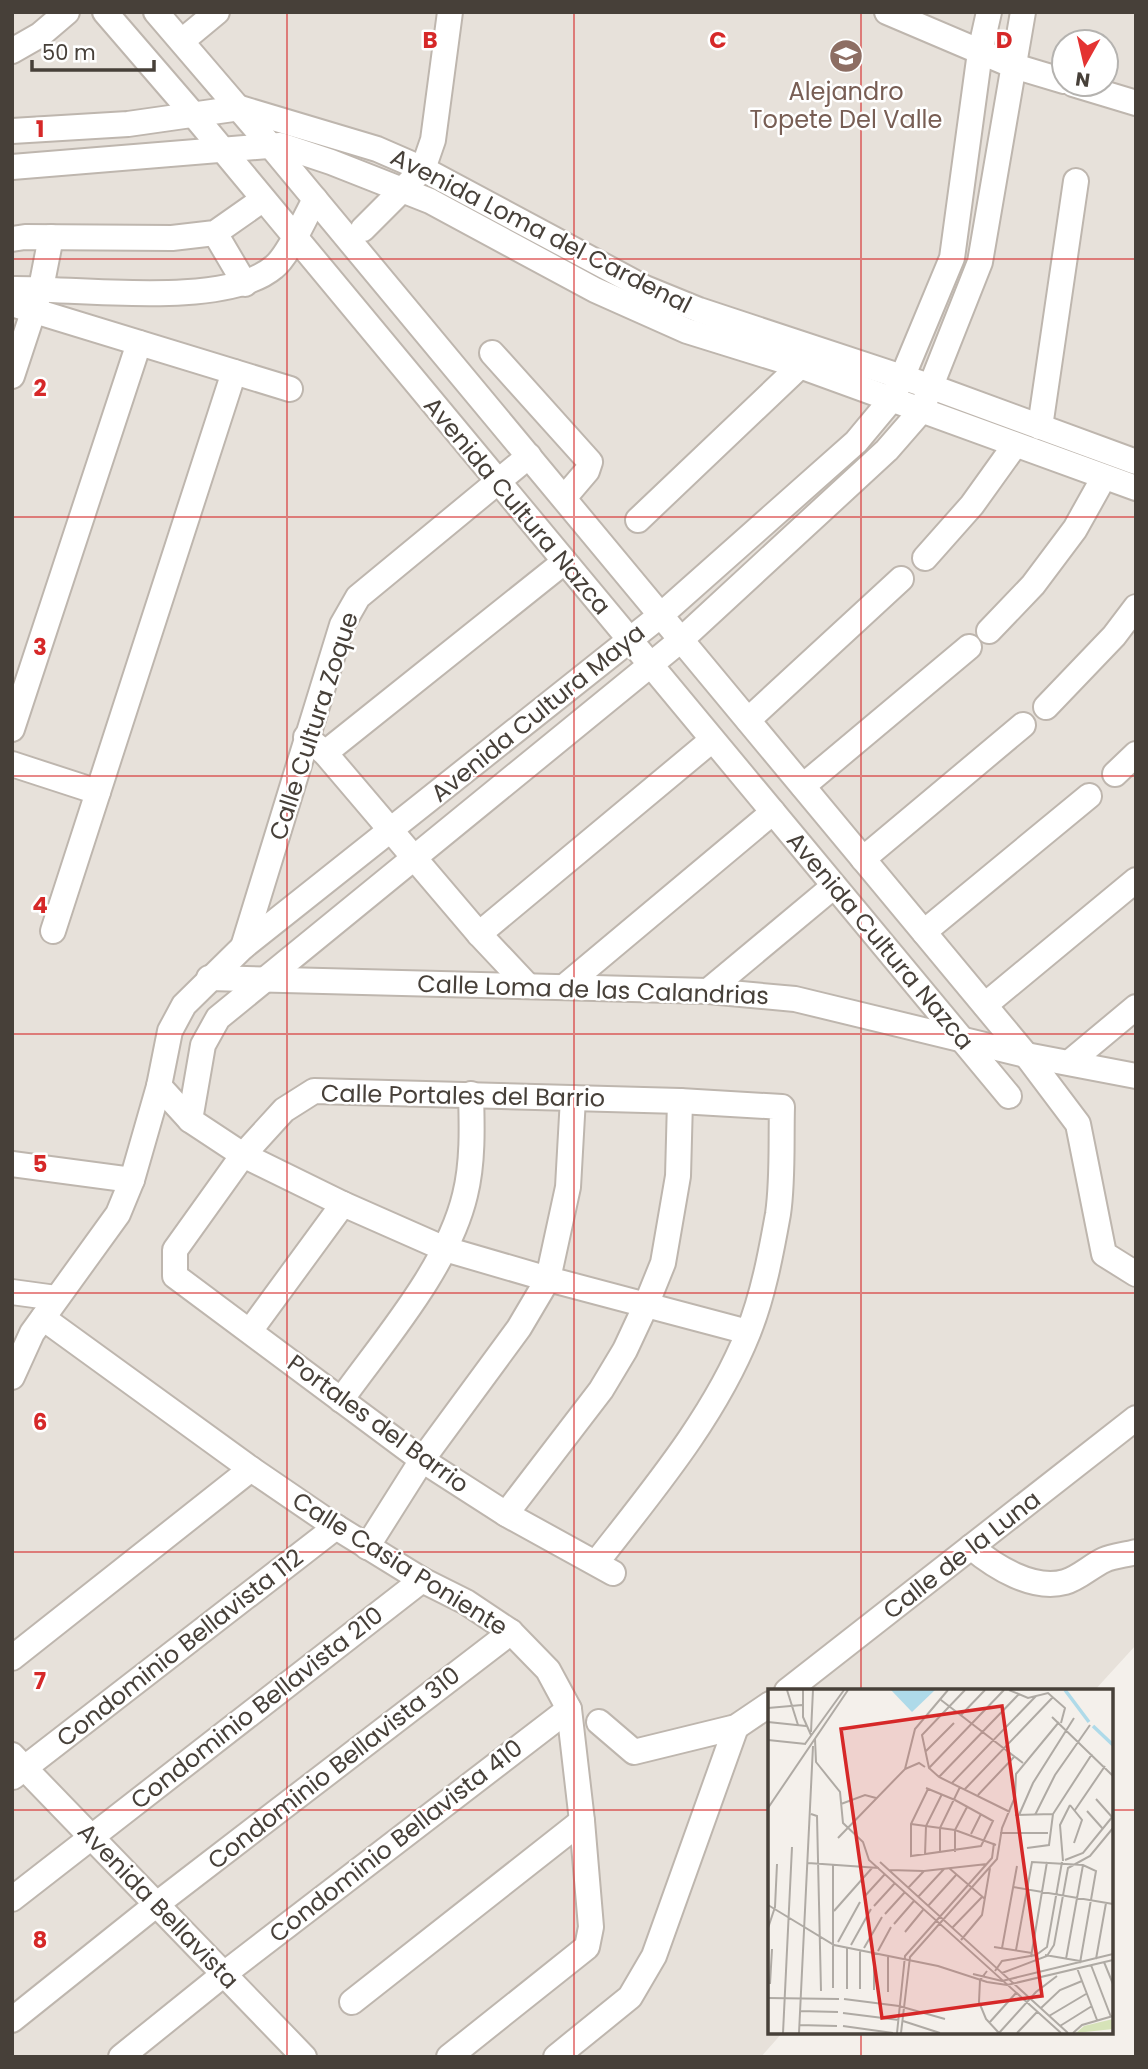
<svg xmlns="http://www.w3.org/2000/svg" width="1148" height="2069" viewBox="0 0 1148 2069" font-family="Poppins,sans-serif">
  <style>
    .residential { fill: #e7e1da; fill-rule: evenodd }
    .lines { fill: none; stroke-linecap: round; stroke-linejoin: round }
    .minor-casing { stroke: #beb6ae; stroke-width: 28 }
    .minor { stroke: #fff; stroke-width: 24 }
    .grid { fill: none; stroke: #d62828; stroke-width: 2; stroke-opacity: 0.55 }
    .labels { text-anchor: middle; stroke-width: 5; stroke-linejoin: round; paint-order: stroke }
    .education-label { font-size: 24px; fill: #785e54; stroke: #fff }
    .street-label { font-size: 24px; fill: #474039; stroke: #fff }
    .inset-river { fill: none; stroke: #aedae9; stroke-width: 3.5 }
    .inset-road { fill: none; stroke: #afaaa4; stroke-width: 2 }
    .view { fill: #d62828; fill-opacity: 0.15; stroke: #d62828; stroke-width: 3.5 }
    .inset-edge { fill: none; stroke: #474039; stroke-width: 3.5 }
    .grid-label { font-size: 23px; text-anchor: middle; font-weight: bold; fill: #d62828; stroke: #fff; stroke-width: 5; stroke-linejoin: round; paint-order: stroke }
  </style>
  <rect width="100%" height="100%" fill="#f4f0eb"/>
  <path class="residential" d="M12,12H1136V1645L1094,1691H770V2032H783L761,2057H12ZM1064,42H1106V84H1064Z"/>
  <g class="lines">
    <g class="minor-casing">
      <g id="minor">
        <polyline points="105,12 193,114 1009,1096"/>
        <polyline points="156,12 270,145 1026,1055 1078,1124 1104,1254 1136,1274"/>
        <polyline points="887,12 1014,66 1064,81"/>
        <polyline points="182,41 217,12"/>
        <polyline points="12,51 40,35 67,12"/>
        <polyline points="1073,84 1136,103"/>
        <polyline points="12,131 128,124 240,108 377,149 423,169 645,288 699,310 932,387 1136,462"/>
        <polyline points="12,167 280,145 331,162 430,201 595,290 687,331 800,366 1136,488"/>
        <polyline points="363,229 423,169 433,140 450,12"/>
        <polyline points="215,233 245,284"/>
        <polyline points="12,239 25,237 172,238 215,233 262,200"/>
        <path d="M12,289C77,288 225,309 274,267C288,256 306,216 315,199"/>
        <polyline points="12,304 290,389"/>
        <polyline points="492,353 590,462 587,471 564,498"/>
        <polyline points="12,376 41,288 51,237"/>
        <polyline points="1040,427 1076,181"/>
        <polyline points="638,520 800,366"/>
        <polyline points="925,558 972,505 1015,445"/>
        <polyline points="989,631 1033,585 1075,529 1104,477"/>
        <polyline points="1046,707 1114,636 1136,607"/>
        <polyline points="748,720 901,579"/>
        <polyline points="12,729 139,343"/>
        <polyline points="306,737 325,753 479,934 528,986"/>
        <polyline points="325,753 564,562"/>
        <polyline points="12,764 98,792"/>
        <polyline points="1115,774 1136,754"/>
        <polyline points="803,786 969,647"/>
        <polyline points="863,859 1023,725"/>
        <polyline points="53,931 234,372"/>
        <polyline points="924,932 1089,796"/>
        <polyline points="479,934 712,740"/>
        <polyline points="243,947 342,625 358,597 529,456"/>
        <polyline points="209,978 708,991 795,999 1026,1055 1136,1076"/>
        <polyline points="564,987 773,812"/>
        <polyline points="708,991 834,886"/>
        <polyline points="985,1005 1136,880"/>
        <polyline points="1070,1062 1136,1007"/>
        <polyline points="159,1086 190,1120 243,1155 343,1204 445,1249 548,1279 748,1332"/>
        <polyline points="190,1120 203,1045 218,1018 681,640 887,450 921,411 980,262 1023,12"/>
        <polyline points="12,1164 132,1180"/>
        <polyline points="12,1292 56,1298"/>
        <polyline points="43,1318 251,1469 336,1527 422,1580 466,1602 511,1632 548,1670 569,1709 582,1821 591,1927 587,1947 449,2057"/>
        <polyline points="250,1331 343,1204"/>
        <polyline points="12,1377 32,1333 118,1214 132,1180 159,1086 170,1031 184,1005 243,947 661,615 856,442 891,400 902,378 952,258 980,52 989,12"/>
        <path d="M341,1400C384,1340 448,1267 465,1195C473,1163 472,1127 471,1094"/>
        <polyline points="506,1514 601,1390 625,1350 646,1305 663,1263 678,1176 680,1101"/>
        <polyline points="367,1547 422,1460 519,1328 548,1279 568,1187 573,1098"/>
        <path d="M971,1547C995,1567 1033,1591 1065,1582C1079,1578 1091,1566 1104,1560C1113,1556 1125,1555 1136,1552"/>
        <path d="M596,1563C652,1491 714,1418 748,1333C763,1296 771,1253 778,1214C783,1180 781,1142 782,1107L680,1101L314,1091L284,1110L243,1155L175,1250V1276L422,1460L506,1514L613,1573"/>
        <polyline points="12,1658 251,1469"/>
        <polyline points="787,1691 1136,1418"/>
        <polyline points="599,1722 634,1752 736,1727 770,1704"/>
        <polyline points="12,1755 304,2057"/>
        <polyline points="13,1777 336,1527"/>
        <polyline points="12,1899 422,1580"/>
        <polyline points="352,2002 582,1821"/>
        <polyline points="12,2020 157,1904 511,1632"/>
        <polyline points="121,2057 224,1974 569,1709"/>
        <polyline points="556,2057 630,1997 654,1956 736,1727"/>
      </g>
    </g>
    <use href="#minor" class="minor"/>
  </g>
  <path class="grid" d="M287,12V2057M574,12V2057M861,12V1691M12,259H1136M12,517H1136M12,776H1136M12,1034H1136M12,1293H1136M12,1552H1136M12,1810H770M1111,1810H1136M861,2032V2057"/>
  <defs>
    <g id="school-disc" transform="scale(1.75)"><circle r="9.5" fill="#8d6e63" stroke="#fff"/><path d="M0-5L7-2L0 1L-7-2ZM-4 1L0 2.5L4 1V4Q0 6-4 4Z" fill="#fff"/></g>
  </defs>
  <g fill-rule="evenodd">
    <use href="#school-disc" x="846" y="56"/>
  </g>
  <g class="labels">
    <g class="education-label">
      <text x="846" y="100">Alejandro<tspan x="846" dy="28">Topete Del Valle</tspan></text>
    </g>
    <g class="street-label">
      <text transform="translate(541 231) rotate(27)" y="8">Avenida Loma del Cardenal</text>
      <text transform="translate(517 506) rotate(50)" y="8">Avenida Cultura Nazca</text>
      <text transform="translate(538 713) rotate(-39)" y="8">Avenida Cultura Maya</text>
      <text transform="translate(314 726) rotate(-72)" y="8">Calle Cultura Zoque</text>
      <text transform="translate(880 941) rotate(50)" y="8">Avenida Cultura Nazca</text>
      <text transform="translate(593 990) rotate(2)" y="8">Calle Loma de las Calandrias</text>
      <text transform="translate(463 1096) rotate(1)" y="8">Calle Portales del Barrio</text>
      <text transform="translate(378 1424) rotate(36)" y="8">Portales del Barrio</text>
      <text transform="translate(962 1555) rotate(-38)" y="8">Calle de la Luna</text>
      <text transform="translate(400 1564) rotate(32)" y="8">Calle Casia Poniente</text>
      <text transform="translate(180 1648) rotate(-38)" y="8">Condominio Bellavista 112</text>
      <text transform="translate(257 1708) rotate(-38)" y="8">Condominio Bellavista 210</text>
      <text transform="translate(334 1768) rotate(-38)" y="8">Condominio Bellavista 310</text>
      <text transform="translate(396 1841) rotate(-38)" y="8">Condominio Bellavista 410</text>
      <text transform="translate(158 1906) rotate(46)" y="8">Avenida Bellavista</text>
    </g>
  </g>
  <g transform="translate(768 1689)">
    <rect width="345" height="345" fill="#f4f0eb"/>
    <path d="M345,330V340L308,344L316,337Z" fill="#d6e3b8"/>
    <path d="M123,1H167L144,23Z" fill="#aedae9"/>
    <path class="inset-river" d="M297,1L321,33M325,37L345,56"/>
    <path class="inset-road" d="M19,1L30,36M35,1V28L43,46M197,1L154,46L161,79L171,88L242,123M241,1L260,9L280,4L297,19L293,34M173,11L255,74M0,19L34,16M193,26L217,1M284,28L345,87M0,33L38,37M43,43L45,1M47,50L48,73L72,103L75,134L95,153L101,171L293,344M0,51L38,55M37,55L76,1M157,63L186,34M161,79L236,1M137,80L147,40L180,1M171,88L251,5M184,94L268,7M158,99L187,111L225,132L213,157L143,167V135L160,100M197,100L285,8M210,106L246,68M328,110L344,128M73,115L97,106L108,109M302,116L314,131L306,154M0,119L80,1M307,121L337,77M319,122L335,140M43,125L49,127L53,302M247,126L285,125M251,126L265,94L306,29M267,126L287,86L322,36M143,135L187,141L228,156M232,144H280M203,145L213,125M70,149L137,80L151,74L157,78M259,159L281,156L285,125L324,65M187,163V141L199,118M172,164V139L192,98M157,166L158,137L174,105M297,171L315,164L345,127M295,172L292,136L302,116M112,173L300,344M40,174L111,179M65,176V299M181,179L217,210M121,181L156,182L219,175M245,198L345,215M140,199L156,182M96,208L117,185M150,208L176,180M0,216L66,256L170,277L219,293L239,296L345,271M106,217L127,194M160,217L189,185M66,222L104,179M117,225L137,203M126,235L146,212M0,239L7,218L9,175M184,239L214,208M137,243L155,221M193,251L214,226L222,179M70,253L92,213M83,256L103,220M79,258V300M226,258L264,264M96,259L114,228M234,259L249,177M92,261V300M248,261L264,173L315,176L328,182L312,274M110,262L123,238M106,264V301M277,266L312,272M263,268L279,173M298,270L315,176M328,270L338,214M336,273L345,295M323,276L343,328M309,279L329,331M219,282L212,291L211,313L218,330L231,344M227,282L234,272L268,266L279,258L294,173M234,284L279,267L286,256L300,179L322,167L345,139M205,285L234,292L345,265M2,295L4,260M120,303V267M0,309L71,310M76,310L131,317L177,330M273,319L292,301L314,292M32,322L70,323M75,324L131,331M281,327L318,305M135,332L172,344M221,334L248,304M31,336L69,337M75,337L125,344M292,337L324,317M15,344L24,158M31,344L45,57M129,344L137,267L224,169L226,154M133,344L142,268L229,170L234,139L247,108L248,85L291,33M231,344L268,303L289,287M249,344L269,323M305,344L314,336L345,327"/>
    <path class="view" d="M234,17L274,307L114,329L73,40Z"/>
    <rect width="345" height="345" class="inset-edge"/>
  </g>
  <g class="grid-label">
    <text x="430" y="48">B</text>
    <text x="718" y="48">C</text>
    <text x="1004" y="48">D</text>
    <text x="40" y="137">1</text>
    <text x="40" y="396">2</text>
    <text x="40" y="655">3</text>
    <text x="40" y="913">4</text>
    <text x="40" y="1172">5</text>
    <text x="40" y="1430">6</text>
    <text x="40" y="1689">7</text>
    <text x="40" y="1948">8</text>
  </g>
  <rect width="1148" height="2069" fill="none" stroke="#474039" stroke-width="28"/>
  <g transform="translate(1085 63) rotate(188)"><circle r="33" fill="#ffffff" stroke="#b5b3b0" stroke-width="2"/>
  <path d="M0-5L12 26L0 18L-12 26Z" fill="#e43332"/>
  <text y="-10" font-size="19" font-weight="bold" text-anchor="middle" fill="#474039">N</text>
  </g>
  <path d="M32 60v10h122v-10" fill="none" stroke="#474039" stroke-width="3.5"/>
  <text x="42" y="60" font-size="21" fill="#474039" stroke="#ffffff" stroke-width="5" paint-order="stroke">50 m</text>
</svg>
